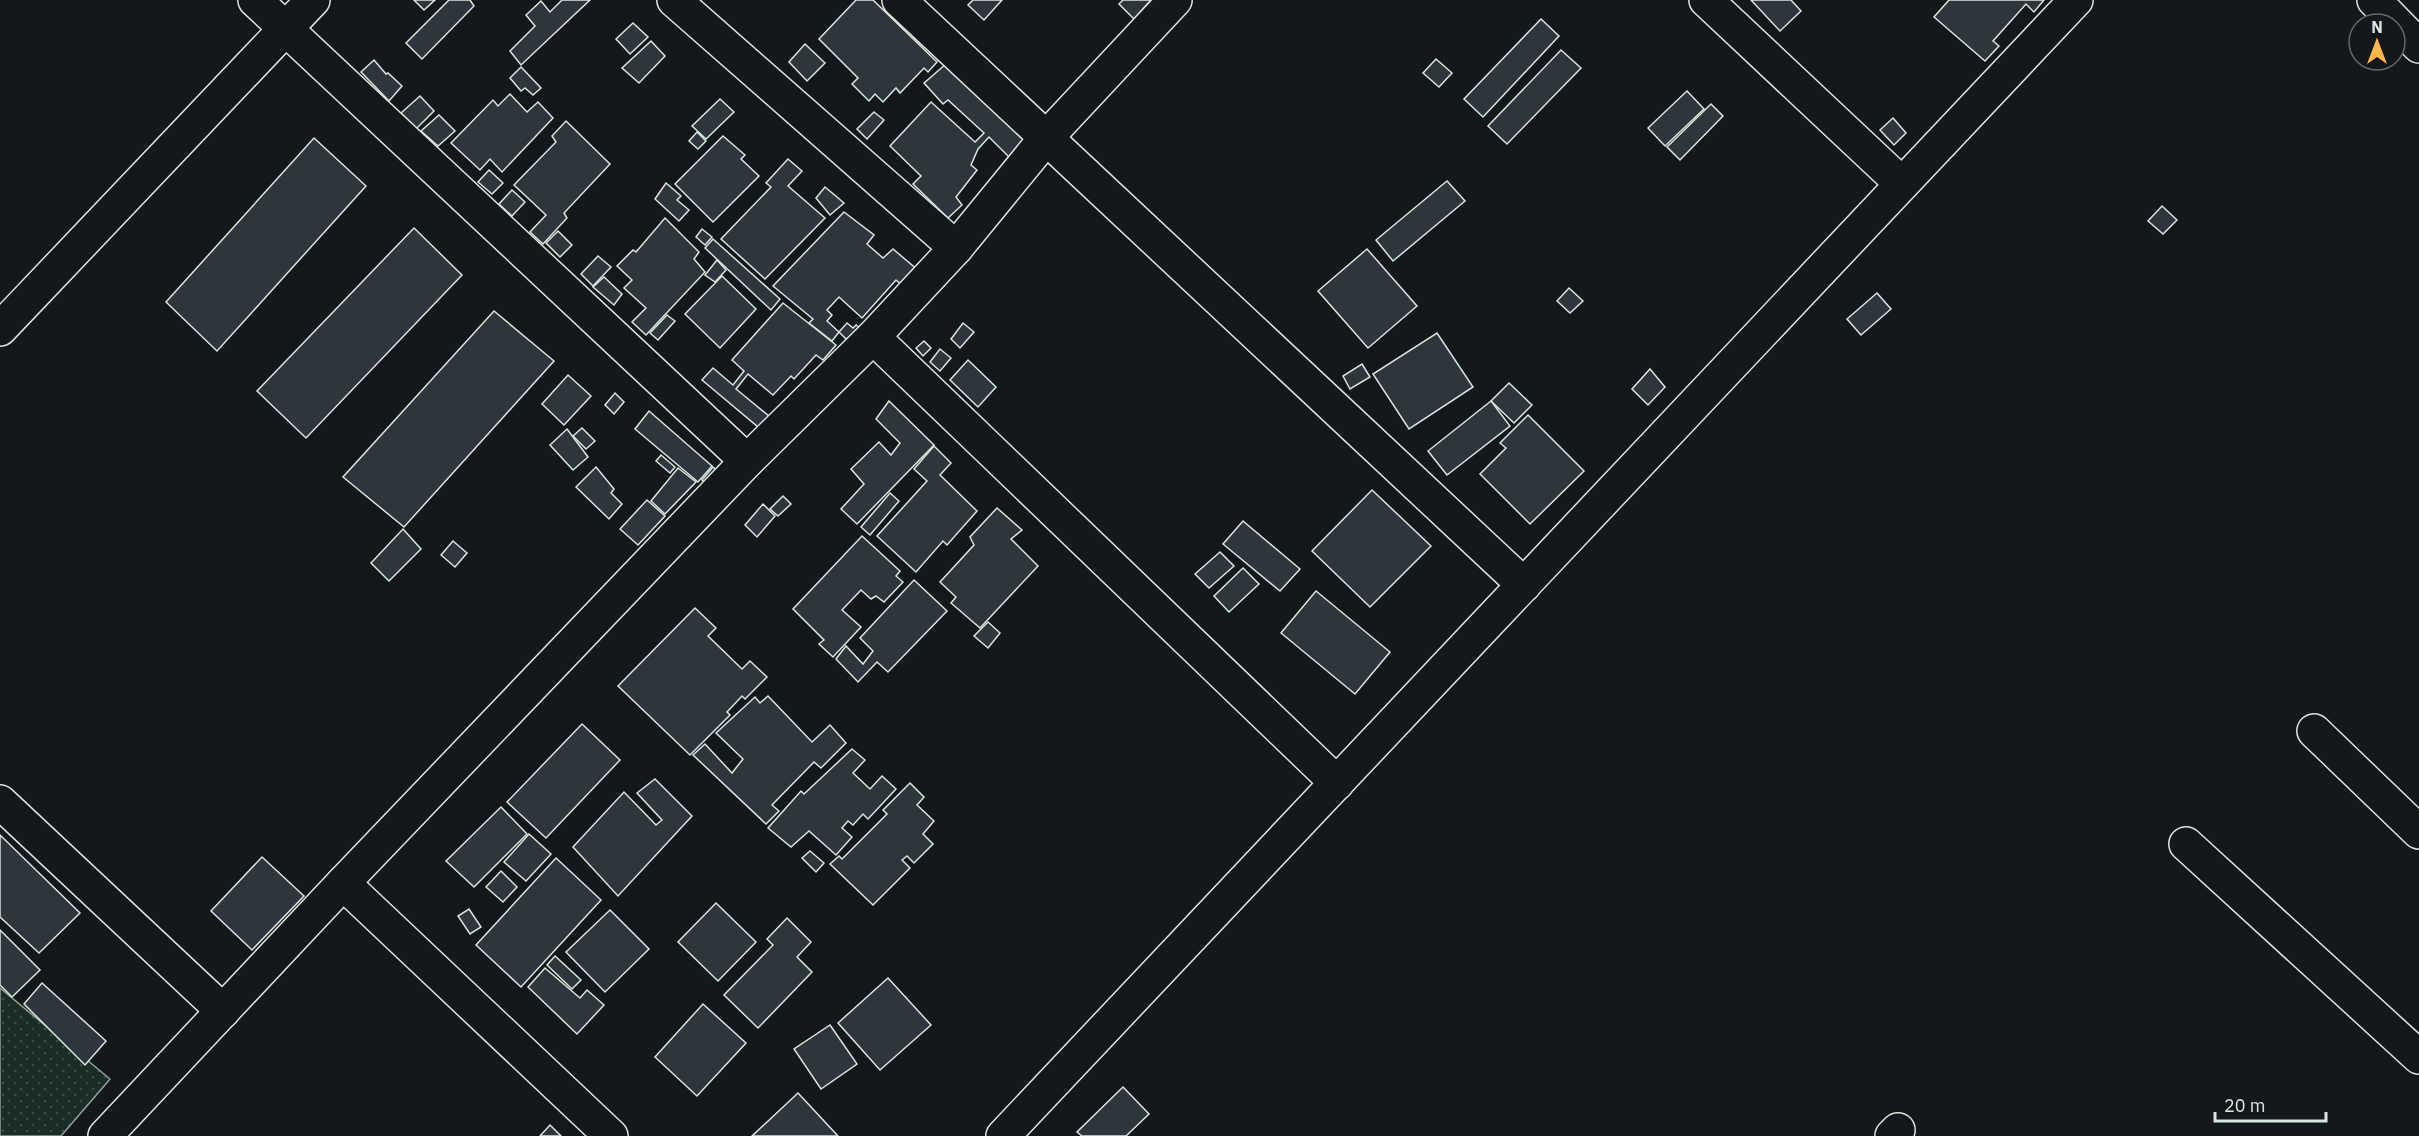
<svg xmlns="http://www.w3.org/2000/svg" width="2419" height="1136" viewBox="0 0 2419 1136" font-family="'IBM Plex Sans',sans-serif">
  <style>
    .grass { fill: url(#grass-dots); stroke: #939e99; stroke-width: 1.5 }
    .building { fill: #2c363c; stroke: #d8e6dc; stroke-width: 1.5 }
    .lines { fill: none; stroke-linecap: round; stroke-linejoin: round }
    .minor-casing { stroke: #d8e6dc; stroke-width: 36 }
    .minor { stroke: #14181c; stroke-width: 33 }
  </style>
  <defs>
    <pattern id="grass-dots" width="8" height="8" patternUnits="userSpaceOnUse" patternTransform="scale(1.5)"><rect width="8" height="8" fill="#1a2d24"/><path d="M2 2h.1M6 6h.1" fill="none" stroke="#3b4b43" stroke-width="1.8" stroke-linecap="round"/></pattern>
  </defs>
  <rect width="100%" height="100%" fill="#14181c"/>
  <polygon class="grass" points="0,988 110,1079 61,1136 0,1136"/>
  <g class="building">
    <polygon points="414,0 435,0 424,10"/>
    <polygon points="449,0 470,0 474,6 422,59 406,43"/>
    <polygon points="562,0 590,0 521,65 510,51 535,26 526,15 541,1 550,12"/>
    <polygon points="856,0 873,0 937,62 928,72 924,68 900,93 896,88 883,102 875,94 869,101 852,84 858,78 819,39"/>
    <polygon points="973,0 1002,0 984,20 968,5"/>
    <polygon points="1123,0 1151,0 1134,19 1119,4"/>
    <polygon points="1751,0 1791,0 1801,11 1780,31"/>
    <polygon points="1949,0 2044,0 2034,12 2026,4 1993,41 1999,46 1985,61 1934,17"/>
    <polygon points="1541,19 1559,36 1483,117 1464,99"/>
    <polygon points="633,23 648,37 630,54 616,39"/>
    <polygon points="651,41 665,56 639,83 622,68"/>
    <polygon points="805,44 825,63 807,81 789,62"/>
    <polygon points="1561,50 1581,68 1507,144 1488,126"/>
    <polygon points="1436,59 1452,73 1439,87 1423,73"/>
    <polygon points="374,60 386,74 388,73 402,86 389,101 361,72"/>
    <polygon points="946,64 1028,142 1012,160 989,137 978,149 971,165 977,170 956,197 962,205 948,218 913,184 921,176 890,146 931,102 975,142 984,133 948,100 943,104 924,83"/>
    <polygon points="521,67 541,88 533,95 525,88 521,91 510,78"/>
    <polygon points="1687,91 1704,109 1665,146 1648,128"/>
    <polygon points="510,94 527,112 538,102 553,118 502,172 490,159 480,170 451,143 493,100 498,106"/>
    <polygon points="420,96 434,111 416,129 401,113"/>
    <polygon points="720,99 734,112 706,139 692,126"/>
    <polygon points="1711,104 1723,116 1680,160 1667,147"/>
    <polygon points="874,112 884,120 867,139 857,129"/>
    <polygon points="439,115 455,131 438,146 421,131"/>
    <polygon points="1893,118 1906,133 1894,145 1880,130"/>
    <polygon points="566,121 610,164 564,213 567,218 543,244 530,232 546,215 514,185 556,142 552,136"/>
    <polygon points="697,132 706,141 698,149 689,141"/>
    <polygon points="723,136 745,155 741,159 759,176 713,222 675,184"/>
    <polygon points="314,138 366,186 217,351 166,302"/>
    <polygon points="788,159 802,171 788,186 825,218 765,279 721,239 771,187 766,183"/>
    <polygon points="489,170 503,183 492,194 478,182"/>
    <polygon points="1447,181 1465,201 1393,261 1376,240"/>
    <polygon points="666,183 681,196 677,200 689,210 679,221 655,199"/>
    <polygon points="825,187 844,203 830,215 816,198"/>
    <polygon points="512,190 525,202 512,216 499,204"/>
    <polygon points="2162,206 2177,220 2163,234 2148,221"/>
    <polygon points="844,212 874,235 867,244 883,258 893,249 919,271 904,287 896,280 862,318 839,297 827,310 832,315 827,321 839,332 832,341 809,323 813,319 773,286"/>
    <polygon points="665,218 699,252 694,259 705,272 646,335 632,322 646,308 624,288 632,280 617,266 633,250 636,252"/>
    <polygon points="414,228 462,275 306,438 257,391"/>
    <polygon points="702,229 712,237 705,245 696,237"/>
    <polygon points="558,231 572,245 560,257 546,243"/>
    <polygon points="713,239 780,299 771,310 705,248"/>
    <polygon points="1367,249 1417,306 1368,348 1318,291"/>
    <polygon points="598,256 611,267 593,286 581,274"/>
    <polygon points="717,260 726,270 715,282 705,275"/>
    <polygon points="722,276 756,309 720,348 685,314"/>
    <polygon points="604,277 622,294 614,305 593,287"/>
    <polygon points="1569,288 1583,301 1570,313 1557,301"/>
    <polygon points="1877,293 1891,309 1861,335 1847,319"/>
    <polygon points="783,303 836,345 823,360 816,355 794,379 791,376 773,395 748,374 736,389 775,421 764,432 702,380 713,368 733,385 744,371 732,360"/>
    <polygon points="494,311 554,361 404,527 343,477"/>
    <polygon points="667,315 675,321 658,340 650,333"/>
    <polygon points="847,323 853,328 856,325 865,332 852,345 839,332"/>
    <polygon points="963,323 974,332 960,348 951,339"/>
    <polygon points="1437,333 1473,387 1409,429 1373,374"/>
    <polygon points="924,341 931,348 923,356 916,348"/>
    <polygon points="940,349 951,358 940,371 930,362"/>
    <polygon points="968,360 996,387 978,407 950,380"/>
    <polygon points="1362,364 1370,377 1350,389 1343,376"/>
    <polygon points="1650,369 1665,387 1648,405 1632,389"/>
    <polygon points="568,375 591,396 564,425 542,404"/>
    <polygon points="1509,383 1532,405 1514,423 1491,401"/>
    <polygon points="615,393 624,402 614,414 605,405"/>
    <polygon points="889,401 934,445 857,524 841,509 864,484 851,469 879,442 891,455 900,443 876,419"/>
    <polygon points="1491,401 1510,426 1447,475 1428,451"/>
    <polygon points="649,411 712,466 698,482 635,429"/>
    <polygon points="1528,415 1584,471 1530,524 1480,474 1506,448 1500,443"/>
    <polygon points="582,428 595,441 586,449 573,436"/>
    <polygon points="567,429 588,457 573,470 550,445"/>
    <polygon points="934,446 951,463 940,475 977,511 947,545 943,541 916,572 877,536 927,481 914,469"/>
    <polygon points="661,455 675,467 670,473 656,461"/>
    <polygon points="596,467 614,489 611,493 622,504 609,519 576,487"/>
    <polygon points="713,467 721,474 709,486 702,480"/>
    <polygon points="678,468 696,482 665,514 651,501"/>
    <polygon points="1372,490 1431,546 1370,607 1312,551"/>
    <polygon points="890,493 899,501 870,535 861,527"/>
    <polygon points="783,496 791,504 778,516 770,509"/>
    <polygon points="647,500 665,516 638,545 620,529"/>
    <polygon points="763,504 775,516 757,537 745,525"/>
    <polygon points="997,508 1022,530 1011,539 1038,566 980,628 951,603 956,597 940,582 974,545 970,537"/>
    <polygon points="1243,521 1300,569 1280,591 1223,544"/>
    <polygon points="403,529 421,549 389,581 371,563"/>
    <polygon points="862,536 900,571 896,576 903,582 884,602 876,596 871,599 861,590 842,610 861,627 833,657 819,644 824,640 793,609"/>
    <polygon points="453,541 467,553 455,567 441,555"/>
    <polygon points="1220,552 1234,566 1209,588 1195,574"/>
    <polygon points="1243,568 1259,584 1229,612 1214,596"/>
    <polygon points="914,580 947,611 888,672 877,662 858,682 836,659 846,646 863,664 873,651 860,638"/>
    <polygon points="1316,591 1390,652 1355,694 1281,633"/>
    <polygon points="695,608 716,628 708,636 742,669 750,661 767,677 745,699 742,696 727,712 730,715 690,755 618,686"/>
    <polygon points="988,622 1000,633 988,648 974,636"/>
    <polygon points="768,696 812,742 830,725 846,743 821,768 814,762 772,805 779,811 766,824 693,755 705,744 732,773 743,759 716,733 755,697 760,703"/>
    <polygon points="582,724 620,760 546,838 507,802"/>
    <polygon points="852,749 865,760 853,773 870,789 882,776 896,789 868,819 863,814 853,825 848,821 842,828 852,837 836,855 809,831 791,847 768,828 801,791 804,794"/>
    <polygon points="655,779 692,816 618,896 573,847 624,792 656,825 662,820 637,793"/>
    <polygon points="910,783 924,797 917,805 934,821 923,834 933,844 914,863 907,856 902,860 910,868 873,905 830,864 839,856 842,859 887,814 883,810"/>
    <polygon points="501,807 527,834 474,887 446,861"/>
    <polygon points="529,834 551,854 526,881 504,862"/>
    <polygon points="0,835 80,913 39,953 0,917"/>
    <polygon points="810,851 824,863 816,872 802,858"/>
    <polygon points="262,857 304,896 252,950 211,911"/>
    <polygon points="556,858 601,900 521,987 476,945"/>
    <polygon points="501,871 517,887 503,902 486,887"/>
    <polygon points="716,903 756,942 718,981 678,942"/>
    <polygon points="469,909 481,927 470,934 458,916"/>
    <polygon points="610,910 649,949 605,992 566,952"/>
    <polygon points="787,918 811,942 797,957 812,972 758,1028 724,995 773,945 767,939"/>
    <polygon points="0,930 40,970 12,997 0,985"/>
    <polygon points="555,956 581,980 572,989 547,965"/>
    <polygon points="545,968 580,998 587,990 604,1005 577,1034 528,987"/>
    <polygon points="888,978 931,1025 880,1070 838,1023"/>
    <polygon points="42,983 106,1041 85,1065 24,1004"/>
    <polygon points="703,1004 746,1043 697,1096 655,1057"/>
    <polygon points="830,1025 857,1064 821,1089 794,1049"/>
    <polygon points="1123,1087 1149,1114 1126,1136 1082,1136 1077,1132"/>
    <polygon points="798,1093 838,1136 752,1136"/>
    <polygon points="550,1125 561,1136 540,1136"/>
  </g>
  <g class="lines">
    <g class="minor-casing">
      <g id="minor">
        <polyline points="255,0 747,461"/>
        <polyline points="674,0 956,248"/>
        <polyline points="899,0 1524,585"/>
        <polyline points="1706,0 1902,184"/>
        <polyline points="2374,0 2419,46"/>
        <polyline points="0,329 313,0"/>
        <polyline points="873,337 1337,783"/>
        <polyline points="2314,731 2419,832"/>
        <polyline points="0,802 223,1011"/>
        <polyline points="2186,844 2419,1057"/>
        <polyline points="343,883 611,1136"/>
        <polyline points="105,1136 343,883 747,461 873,337 956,248 1046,138 1175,0"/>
        <polyline points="1003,1136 2076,0"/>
        <polyline points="1892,1136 1898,1130"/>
      </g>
    </g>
    <use href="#minor" class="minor"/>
  </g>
  <g transform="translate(2377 42)"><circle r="28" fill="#14181c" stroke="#626a69" stroke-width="1.5"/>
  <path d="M0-4.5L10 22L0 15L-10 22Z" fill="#ffb74d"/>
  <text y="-9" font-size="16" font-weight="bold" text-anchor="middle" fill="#d8e6dc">N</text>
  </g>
  <path d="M2215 1112v9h111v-9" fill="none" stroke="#d8e6dc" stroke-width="3"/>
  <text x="2224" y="1112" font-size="18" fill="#d8e6dc" stroke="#14181c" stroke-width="4.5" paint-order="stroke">20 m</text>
</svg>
